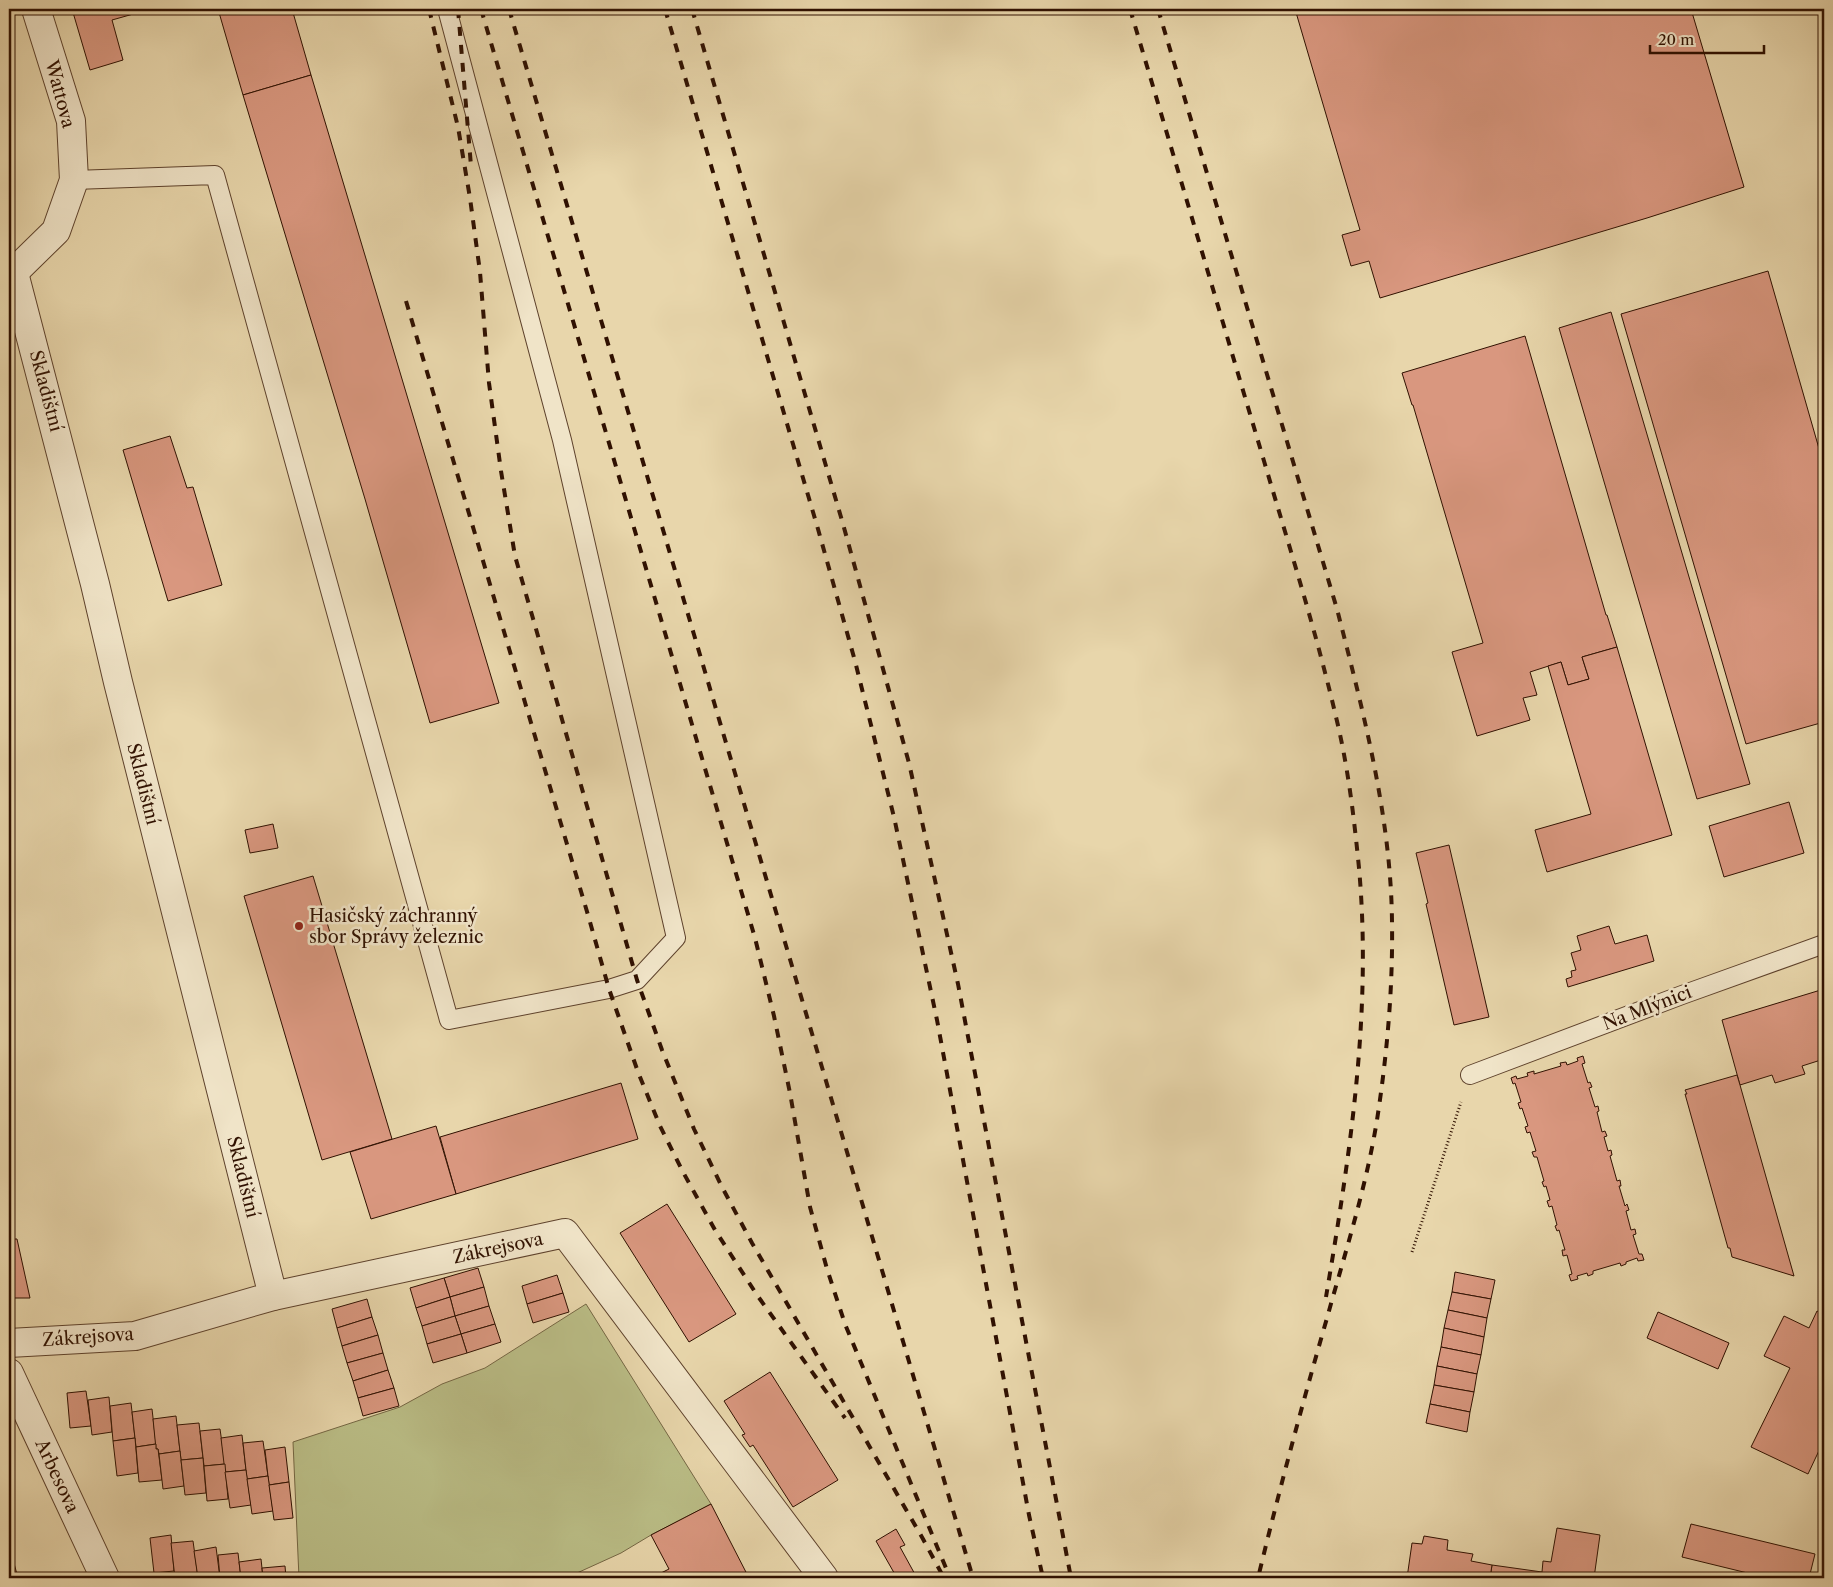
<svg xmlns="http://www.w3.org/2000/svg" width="1833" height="1587" viewBox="0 0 1833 1587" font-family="'Libre Caslon Text',serif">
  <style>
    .green { fill: #babd86; stroke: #756744 }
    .building { fill: #d9977f; stroke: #301101 }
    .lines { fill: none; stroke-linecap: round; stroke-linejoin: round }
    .lane-casing { stroke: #5e422c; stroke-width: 20 }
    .street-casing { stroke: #5e422c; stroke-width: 30 }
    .path { stroke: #301101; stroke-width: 3; stroke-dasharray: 1 2.5; stroke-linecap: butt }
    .lane { stroke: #f0e4c8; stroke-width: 18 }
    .street { stroke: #f0e4c8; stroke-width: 28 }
    .rail { stroke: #301101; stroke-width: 4; stroke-dasharray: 9 9; stroke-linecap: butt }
    .poi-dot { fill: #8f2418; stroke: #f0e4c8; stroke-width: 2 }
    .labels { text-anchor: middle; stroke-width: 5; stroke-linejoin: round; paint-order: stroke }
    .street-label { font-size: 18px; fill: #301101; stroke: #f0e4c8 }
    .poi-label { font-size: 18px; fill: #301101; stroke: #f0e4c8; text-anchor: start }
  </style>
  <rect width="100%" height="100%" fill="#e8d6ab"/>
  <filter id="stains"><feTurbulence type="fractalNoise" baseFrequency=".004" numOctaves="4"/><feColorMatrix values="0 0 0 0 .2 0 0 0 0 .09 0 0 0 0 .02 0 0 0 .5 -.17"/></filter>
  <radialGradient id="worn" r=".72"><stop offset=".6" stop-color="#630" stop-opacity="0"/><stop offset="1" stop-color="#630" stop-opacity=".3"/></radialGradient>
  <polygon class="green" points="586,1304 711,1504 651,1535 621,1553 566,1578 299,1578 293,1442 400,1407 442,1384 485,1368"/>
  <g class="building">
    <polygon points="72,9 151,9 112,20 123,60 90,70"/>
    <polygon points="218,9 292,9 311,75 243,95"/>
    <polygon points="1295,9 1691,9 1744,187 1647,218 1380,298 1369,261 1351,266 1342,235 1360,230"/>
    <polygon points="311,75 499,703 430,723 365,499 243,95"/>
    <polygon points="1768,271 1824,466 1824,722 1746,744 1621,314"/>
    <polygon points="1611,312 1750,784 1697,799 1559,328"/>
    <polygon points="1525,336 1606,615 1607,615 1617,647 1582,657 1589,679 1568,685 1561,662 1530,672 1537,695 1523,698 1530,720 1477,736 1452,652 1483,643 1413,405 1412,405 1402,373"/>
    <polygon points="170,436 187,488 193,487 222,585 168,601 123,450"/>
    <polygon points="1617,647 1672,835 1547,872 1535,830 1591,814 1548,666 1561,662 1568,685 1589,679 1582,657"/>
    <polygon points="1789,802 1804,853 1724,877 1709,826"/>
    <polygon points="273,824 278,848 250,853 245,830"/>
    <polygon points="1449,845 1489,1017 1454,1025 1426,904 1428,903 1416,853"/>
    <polygon points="313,876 392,1139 322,1160 244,896"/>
    <polygon points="1609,926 1615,944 1647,935 1654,961 1568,987 1566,979 1572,977 1571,971 1576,970 1571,953 1581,950 1577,936"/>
    <polygon points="1824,989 1824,1059 1802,1066 1805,1074 1775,1083 1772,1075 1740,1085 1722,1020"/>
    <polygon points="1583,1056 1585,1063 1582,1064 1588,1083 1590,1082 1592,1087 1589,1088 1595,1107 1598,1106 1599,1111 1597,1112 1602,1132 1605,1131 1607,1136 1604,1137 1608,1151 1611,1150 1612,1155 1610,1156 1617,1181 1620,1180 1621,1186 1619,1186 1625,1206 1627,1204 1629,1210 1626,1211 1631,1230 1635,1229 1636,1234 1633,1235 1639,1254 1642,1254 1644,1260 1638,1261 1637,1258 1626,1262 1626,1264 1621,1266 1620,1263 1593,1271 1593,1274 1588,1276 1587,1273 1577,1276 1578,1279 1571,1281 1569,1275 1572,1274 1567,1255 1563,1256 1562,1250 1565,1250 1559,1230 1557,1231 1555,1226 1557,1225 1552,1206 1549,1207 1547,1201 1550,1200 1546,1186 1544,1187 1542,1182 1544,1181 1537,1157 1534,1157 1532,1152 1536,1151 1530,1132 1527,1133 1525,1127 1528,1126 1522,1108 1520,1109 1518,1103 1521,1102 1515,1083 1513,1084 1511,1078 1516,1076 1517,1079 1528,1076 1527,1073 1534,1071 1534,1074 1561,1066 1560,1063 1566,1062 1567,1065 1578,1061 1577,1058"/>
    <polygon points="1737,1075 1740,1085 1794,1276 1732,1257 1730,1248 1728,1248 1685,1094 1687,1094 1685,1090"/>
    <polygon points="621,1083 638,1139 456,1194 440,1137"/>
    <polygon points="436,1126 456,1194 371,1219 350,1152"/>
    <polygon points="667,1204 736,1314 689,1342 620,1233"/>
    <polygon points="9,1239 17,1239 30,1298 9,1298"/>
    <polygon points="478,1268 484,1287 450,1297 444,1278"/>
    <polygon points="1455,1272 1495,1280 1491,1299 1452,1292"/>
    <polygon points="557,1275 563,1293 527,1304 522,1286"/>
    <polygon points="444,1278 450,1297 416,1308 410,1288"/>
    <polygon points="484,1287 489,1306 455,1316 450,1297"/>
    <polygon points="1452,1292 1491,1299 1487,1318 1448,1310"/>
    <polygon points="563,1293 569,1312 533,1323 527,1304"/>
    <polygon points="450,1297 455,1316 422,1326 416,1308"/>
    <polygon points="367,1299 372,1317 337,1328 332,1309"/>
    <polygon points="489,1306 495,1324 461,1334 455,1316"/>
    <polygon points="1448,1310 1487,1318 1484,1337 1444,1328"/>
    <polygon points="1817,1311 1824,1314 1824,1440 1808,1474 1751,1447 1790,1368 1764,1356 1784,1316 1809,1328"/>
    <polygon points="1658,1312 1729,1343 1718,1369 1647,1338"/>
    <polygon points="455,1316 461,1334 427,1344 422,1326"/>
    <polygon points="372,1317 378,1335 342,1346 337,1328"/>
    <polygon points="495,1324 501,1342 467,1353 461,1334"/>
    <polygon points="1444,1328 1484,1337 1481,1355 1441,1347"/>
    <polygon points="461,1334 467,1353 433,1363 427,1344"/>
    <polygon points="378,1335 383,1353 347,1363 342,1346"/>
    <polygon points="1441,1347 1481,1355 1477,1374 1437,1366"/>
    <polygon points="383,1353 388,1370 353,1381 347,1363"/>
    <polygon points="1437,1366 1477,1374 1474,1392 1434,1385"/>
    <polygon points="388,1370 394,1388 358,1398 353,1381"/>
    <polygon points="770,1372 838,1480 793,1507 753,1445 750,1447 742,1435 745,1434 724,1401"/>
    <polygon points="1434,1385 1474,1392 1470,1412 1430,1404"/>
    <polygon points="394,1388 399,1406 363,1416 358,1398"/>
    <polygon points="86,1391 91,1426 70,1428 67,1393"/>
    <polygon points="109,1397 112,1432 92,1435 88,1400"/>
    <polygon points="131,1403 135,1438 113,1441 110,1406"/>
    <polygon points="1430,1404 1470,1412 1467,1432 1426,1423"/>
    <polygon points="152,1409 156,1444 136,1447 132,1412"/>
    <polygon points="176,1416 180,1451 159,1454 158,1449 156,1449 153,1419"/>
    <polygon points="199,1423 203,1458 181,1460 177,1425"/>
    <polygon points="220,1429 225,1464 204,1466 200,1431"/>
    <polygon points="242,1435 246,1470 225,1472 221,1438"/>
    <polygon points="135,1438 138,1473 117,1476 113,1441"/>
    <polygon points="263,1441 268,1476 247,1479 243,1443"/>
    <polygon points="156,1444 156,1449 158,1449 162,1480 139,1482 136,1447"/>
    <polygon points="285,1447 289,1482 269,1485 265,1450"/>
    <polygon points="180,1451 184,1486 163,1489 159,1454"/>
    <polygon points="203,1458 206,1493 185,1495 181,1460"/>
    <polygon points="225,1464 228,1499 207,1501 204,1466"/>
    <polygon points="246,1470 251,1505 230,1508 225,1472"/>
    <polygon points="268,1476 273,1511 252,1514 247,1479"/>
    <polygon points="289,1482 293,1518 274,1520 269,1485"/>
    <polygon points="711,1504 749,1578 664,1578 661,1573 669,1569 651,1535"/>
    <polygon points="1691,1524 1815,1554 1809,1578 1768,1578 1682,1557"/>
    <polygon points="1557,1528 1600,1535 1594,1578 1490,1578 1492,1565 1542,1572 1543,1561 1551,1562"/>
    <polygon points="896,1529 905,1545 900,1547 917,1578 897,1578 876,1541"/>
    <polygon points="171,1535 174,1571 154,1573 150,1538"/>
    <polygon points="1424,1536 1448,1540 1447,1550 1473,1554 1471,1561 1492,1565 1490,1578 1407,1578 1412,1543 1422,1544"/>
    <polygon points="193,1541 198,1577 175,1578 171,1543"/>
    <polygon points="9,1545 18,1578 9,1578"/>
    <polygon points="216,1547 220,1578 198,1578 194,1551"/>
    <polygon points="238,1553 241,1578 220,1578 218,1555"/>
    <polygon points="261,1559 263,1578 241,1578 239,1562"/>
    <polygon points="285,1566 286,1578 263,1578 262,1568"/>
  </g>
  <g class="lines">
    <g class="lane-casing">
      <g id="lane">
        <polyline points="74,180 215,175 449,1020 609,989 637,980 676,938 562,440 447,9"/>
        <polyline points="1470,1075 1682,995 1824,944"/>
      </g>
    </g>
    <g class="street-casing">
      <g id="street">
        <polyline points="14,273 95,584 118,682 273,1296"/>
        <polyline points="9,277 56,231 74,180 71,121 36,9"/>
        <polyline points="9,1343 135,1336 273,1296 565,1233 824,1578"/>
        <polyline points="9,1373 105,1578"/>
      </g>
    </g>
    <polyline class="path" points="1412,1252 1461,1102"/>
    <use href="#lane" class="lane"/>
    <use href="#street" class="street"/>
    <g class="rail">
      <polyline points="429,9 458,127 470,198 480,272 489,383 501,471 515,556 637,980 662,1050 694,1129 722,1187 752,1243 923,1539 944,1578"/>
      <polyline points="458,9 471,166"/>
      <polyline points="481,9 755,938 774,1016 790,1093 810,1207 827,1269 845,1324 948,1573"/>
      <polyline points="509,9 973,1578"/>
      <polyline points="665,9 818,529 855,661 894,817 937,1020 1029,1515 1043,1578"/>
      <polyline points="692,9 843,524 909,763 958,984 1071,1578"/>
      <path d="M1130,9C1175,160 1219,310 1264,461C1289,546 1316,631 1336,717C1348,766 1354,817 1359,868C1372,1013 1350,1154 1326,1297"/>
      <path d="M1158,9L1337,609C1363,711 1391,816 1392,922C1393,988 1387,1055 1377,1120C1366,1188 1345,1253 1327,1318C1302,1405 1279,1491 1258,1578"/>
      <polyline points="406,301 588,915 609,989 638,1072 660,1126 683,1172 715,1230 757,1295 845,1418"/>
    </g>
  </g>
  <circle class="poi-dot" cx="299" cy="926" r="5"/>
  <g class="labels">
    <g class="street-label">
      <text transform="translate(60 94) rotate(75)" y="6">Wattova</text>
      <text transform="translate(46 391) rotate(75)" y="6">Skladištní</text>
      <text transform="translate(143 784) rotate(76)" y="6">Skladištní</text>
      <text transform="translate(1647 1008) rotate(-21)" y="6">Na Mlýnici</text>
      <text transform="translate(243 1177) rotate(76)" y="6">Skladištní</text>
      <text transform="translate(498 1248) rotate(-12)" y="6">Zákrejsova</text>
      <text transform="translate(88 1337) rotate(-4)" y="6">Zákrejsova</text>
      <text transform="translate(57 1476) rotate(65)" y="6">Arbesova</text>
    </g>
    <g class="poi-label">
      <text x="309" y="922">Hasičský záchranný<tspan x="309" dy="21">sbor Správy železnic</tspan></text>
    </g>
  </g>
  <rect width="1833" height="1587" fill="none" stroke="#e8d6ab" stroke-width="30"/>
  <rect x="10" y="10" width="1813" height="1567" fill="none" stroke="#301101" stroke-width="2.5"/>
  <rect x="15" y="15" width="1803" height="1557" fill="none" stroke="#301101"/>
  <path d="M1650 45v8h114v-8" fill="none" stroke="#301101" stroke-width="2.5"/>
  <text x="1658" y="45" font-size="15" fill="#301101" stroke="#f0e4c8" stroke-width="4" paint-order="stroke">20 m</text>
  <rect width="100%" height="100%" filter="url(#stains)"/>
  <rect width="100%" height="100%" fill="url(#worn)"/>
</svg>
